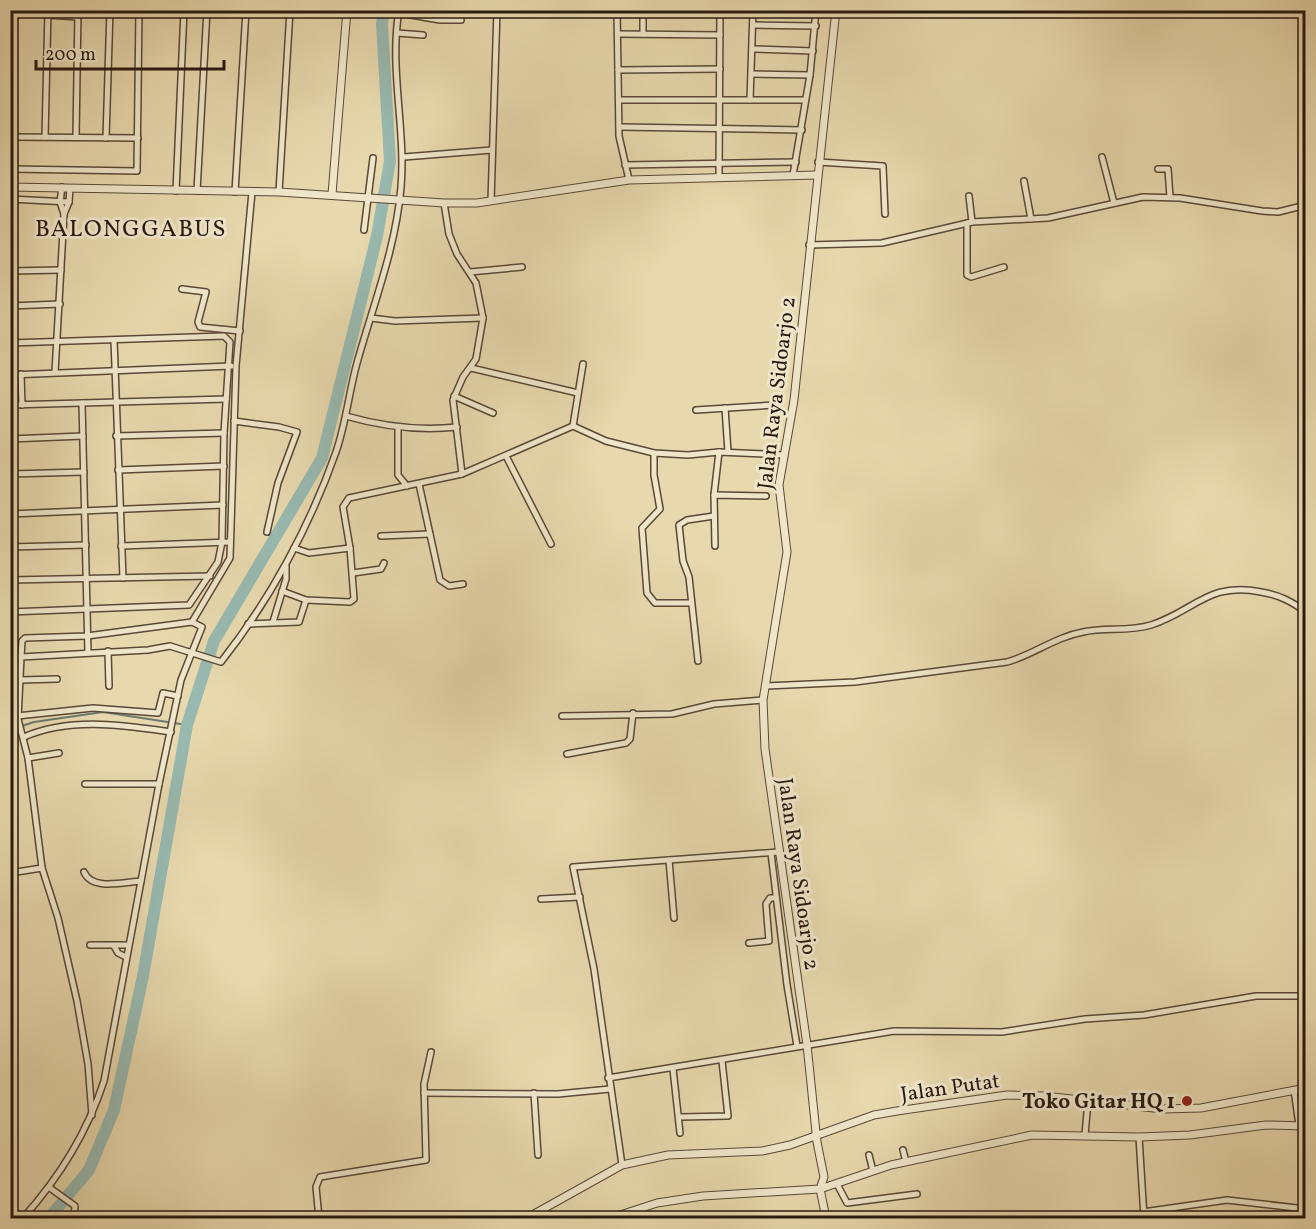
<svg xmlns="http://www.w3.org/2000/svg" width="1316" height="1229" viewBox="0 0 1316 1229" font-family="Vollkorn,serif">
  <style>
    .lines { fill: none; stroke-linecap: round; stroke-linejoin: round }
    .stream { stroke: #6b7970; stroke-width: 2 }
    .river { stroke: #98b9b0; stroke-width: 12 }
    .minor-casing { stroke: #584937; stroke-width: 8 }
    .tertiary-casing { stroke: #584937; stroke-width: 9 }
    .minor { stroke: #efe6ca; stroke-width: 5 }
    .tertiary { stroke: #efe6ca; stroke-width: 7 }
    .poi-dot { fill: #8f2418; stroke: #efe6ca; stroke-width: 2 }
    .labels { text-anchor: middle; stroke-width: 6; stroke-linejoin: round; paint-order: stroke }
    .street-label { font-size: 21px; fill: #281910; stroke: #efe6ca }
    .poi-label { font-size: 21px; font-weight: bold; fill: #281910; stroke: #efe6ca; text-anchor: end }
    .quarter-label { font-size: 24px; letter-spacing: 1.5px; fill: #281910; stroke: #efe6ca }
  </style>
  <rect width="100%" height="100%" fill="#e7d8ad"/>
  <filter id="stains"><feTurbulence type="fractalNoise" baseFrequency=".00333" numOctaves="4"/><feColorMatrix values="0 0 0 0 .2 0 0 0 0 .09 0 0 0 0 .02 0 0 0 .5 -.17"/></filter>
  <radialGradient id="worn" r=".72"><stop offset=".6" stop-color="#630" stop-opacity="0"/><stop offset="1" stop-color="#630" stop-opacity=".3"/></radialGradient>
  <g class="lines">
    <polyline class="stream" points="10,730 34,722 103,712 187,725"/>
    <polyline class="river" points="49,1218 89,1170 114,1110 143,976 187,725 214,641 322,458 377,236 390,161 382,24 384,10"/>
    <g class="minor-casing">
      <g id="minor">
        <polyline points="617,10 619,136 629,180"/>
        <polyline points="643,10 643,34"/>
        <polyline points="399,13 440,20 461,20"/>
        <polyline points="48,15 78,17"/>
        <polyline points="753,25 816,26"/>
        <polyline points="397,33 423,35"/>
        <polyline points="618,34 720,35"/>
        <polyline points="753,49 813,51"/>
        <polyline points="618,70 720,69"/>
        <polyline points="752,74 810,75"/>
        <polyline points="619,100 805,100"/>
        <polyline points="750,100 753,10"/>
        <polyline points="620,127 802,130"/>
        <polyline points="13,137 138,138"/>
        <polyline points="45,137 48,10"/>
        <polyline points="76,137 78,10"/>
        <polyline points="106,138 110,10"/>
        <polyline points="404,157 492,150"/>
        <polyline points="1102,157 1114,203"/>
        <polyline points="818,162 883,166 885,214"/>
        <polyline points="625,165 796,162"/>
        <polyline points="11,169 137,171 139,10"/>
        <polyline points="1158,169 1168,169 1170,197"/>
        <polyline points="793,175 810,75 816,10"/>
        <polyline points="10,176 14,10"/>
        <polyline points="719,176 720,10"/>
        <polyline points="1024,181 1031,219"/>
        <polyline points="176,191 184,10"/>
        <polyline points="197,191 207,10"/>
        <polyline points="235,192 246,10"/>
        <polyline points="279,192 290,10"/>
        <polyline points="969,196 972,222"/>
        <polyline points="10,199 69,202"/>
        <polyline points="491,201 497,10"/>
        <polyline points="444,203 449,234 457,254 476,283 483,318 476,359 463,377 453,400 462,474"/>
        <polyline points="64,214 69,202 70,188"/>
        <polyline points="967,223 967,275 971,277 1004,267"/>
        <polyline points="364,230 373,158"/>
        <polyline points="809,245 882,243 972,222 1048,218 1143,197 1180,198 1262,211 1278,212 1306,205"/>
        <polyline points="10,271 61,270"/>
        <polyline points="470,272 522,267"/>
        <polyline points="182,289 206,292 198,322 200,327 240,331"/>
        <polyline points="10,306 60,304"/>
        <polyline points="371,318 395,321 483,318"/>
        <polyline points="114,340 123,578"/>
        <polyline points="10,343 224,336 230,342 224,433 222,542 218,562 189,605 10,612"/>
        <polyline points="471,368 578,393"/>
        <polyline points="55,372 64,214 60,202 62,187"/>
        <polyline points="21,374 22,405"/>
        <polyline points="10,375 231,366"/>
        <polyline points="454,396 493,413"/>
        <polyline points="82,403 88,653"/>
        <polyline points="10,405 226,399"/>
        <polyline points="725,408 728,452"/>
        <polyline points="696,410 774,405"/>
        <path d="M346,416C384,427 418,431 457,427"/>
        <polyline points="234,421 279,427 297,432 278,483 267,532"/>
        <polyline points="573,426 583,364"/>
        <polyline points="398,428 398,475 407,486"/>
        <polyline points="116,436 224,433"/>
        <polyline points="10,439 83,436"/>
        <polyline points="654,453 654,475 660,509 642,528 647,593 655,603 691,603"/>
        <polyline points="506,456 551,544"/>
        <polyline points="118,470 224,466"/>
        <polyline points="10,474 84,472"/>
        <polyline points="419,484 440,580 449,586 463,584"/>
        <polyline points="714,495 719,452"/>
        <polyline points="10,514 223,505"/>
        <polyline points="381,536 430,534"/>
        <polyline points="121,546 230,542"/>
        <polyline points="715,546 714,495 766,496"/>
        <polyline points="10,547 86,545"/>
        <polyline points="294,548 309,553 350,548"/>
        <polyline points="353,573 381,569 384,563"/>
        <polyline points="10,580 210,576"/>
        <polyline points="282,591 306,600 350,602 354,599 350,548 343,507 349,498 462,474 573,426 606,441 654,453 688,455 719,452 783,455"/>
        <polyline points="192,622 230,558 236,366 252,192"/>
        <polyline points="273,622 286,579 286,566"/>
        <polyline points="248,624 299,622 306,600"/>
        <polyline points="108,651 109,686"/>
        <path d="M10,658L21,657L22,641L25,638L87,636L192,622L202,627L181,680L159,784L104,1081C87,1133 59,1178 23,1218"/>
        <polyline points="698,661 689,577 683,561 679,525 687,520 714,516"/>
        <polyline points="20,680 57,679"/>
        <path d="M766,686L855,682L1007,662C1033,655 1055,637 1083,632C1105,627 1129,632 1151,625C1195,611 1208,581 1261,592C1279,595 1291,601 1306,612"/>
        <polyline points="17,716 93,708 158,713 163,693 178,696"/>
        <polyline points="562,716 672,714 714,704 763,700"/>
        <path d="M24,737C71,717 121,725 171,732"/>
        <polyline points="567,754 626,743 630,739 633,713"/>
        <polyline points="28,758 59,753"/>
        <polyline points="85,784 159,784"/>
        <polyline points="771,853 787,985 797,1046"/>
        <polyline points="669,860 674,918"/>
        <path d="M84,872C92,891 124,882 141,881"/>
        <polyline points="10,873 42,868"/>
        <polyline points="541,899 580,897"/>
        <polyline points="749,943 769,941 766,904 770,898 776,898"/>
        <polyline points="90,945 128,945"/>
        <polyline points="114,946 118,953 126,957"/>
        <polyline points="673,1069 680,1133"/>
        <polyline points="608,1078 894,1031 1002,1032 1085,1019 1144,1015 1256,996 1306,996"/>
        <polyline points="1294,1090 1299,1125"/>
        <polyline points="424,1093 558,1094 610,1089"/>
        <polyline points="534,1093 538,1155"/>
        <path d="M92,1115L88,1064L77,1001L58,918L42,868L28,758L18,719L21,657L148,650L170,646L221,662C270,600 310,526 336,452C346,423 349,392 357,363C373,305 396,248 401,187C406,129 389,69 399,10"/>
        <polyline points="680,1117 728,1116 722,1061"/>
        <polyline points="1085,1135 1088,1101"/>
        <polyline points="1139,1137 1144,1218"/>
        <polyline points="903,1150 906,1162"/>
        <polyline points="869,1155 873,1171"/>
        <polyline points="622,1165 594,969 573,867 779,852"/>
        <polyline points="837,1184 847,1203 917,1194"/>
        <polyline points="50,1188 75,1206 74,1218"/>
        <polyline points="1143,1212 1227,1200 1306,1209"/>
        <polyline points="319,1218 316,1187 320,1177 426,1160 424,1084 431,1052"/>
      </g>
    </g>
    <g class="tertiary-casing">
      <g id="tertiary">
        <polyline points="10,187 279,192 444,203 477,203 629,180 817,175"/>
        <polyline points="332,194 347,10"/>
        <polyline points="527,1218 622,1165 668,1155 762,1151 790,1145 874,1115 897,1111 1007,1095 1044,1096 1163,1109 1201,1108 1306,1088"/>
        <polyline points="611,1218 657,1203 703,1196 820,1189 891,1165 1032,1135 1139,1137 1190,1135 1266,1125 1306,1126"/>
        <polyline points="826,1218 820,1189 824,1177 817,1142 807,1045 765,749 763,700 787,552 779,485 794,400 836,10"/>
      </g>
    </g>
    <use href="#minor" class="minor"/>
    <use href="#tertiary" class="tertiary"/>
  </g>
  <circle class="poi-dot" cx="1187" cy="1101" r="6"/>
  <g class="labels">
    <g class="street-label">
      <text transform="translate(776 393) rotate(-83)" y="7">Jalan Raya Sidoarjo 2</text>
      <text transform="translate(799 874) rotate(82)" y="7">Jalan Raya Sidoarjo 2</text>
      <text transform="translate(950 1087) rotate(-8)" y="7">Jalan Putat</text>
    </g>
    <g class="poi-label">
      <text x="1175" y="1108">Toko Gitar HQ 1</text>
    </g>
    <g class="quarter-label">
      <text x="131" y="236">BALONGGABUS</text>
    </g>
  </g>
  <rect width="1316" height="1229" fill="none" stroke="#e7d8ad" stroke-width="36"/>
  <rect x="12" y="12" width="1292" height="1205" fill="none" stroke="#281910" stroke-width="3"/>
  <rect x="18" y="18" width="1280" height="1193" fill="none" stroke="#281910" stroke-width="1.5"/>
  <path d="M36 60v9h188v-9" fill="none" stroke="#281910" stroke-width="3"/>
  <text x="45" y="60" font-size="18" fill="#281910" stroke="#efe6ca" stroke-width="4.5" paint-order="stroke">200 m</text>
  <rect width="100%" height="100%" filter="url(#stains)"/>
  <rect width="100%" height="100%" fill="url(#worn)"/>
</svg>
